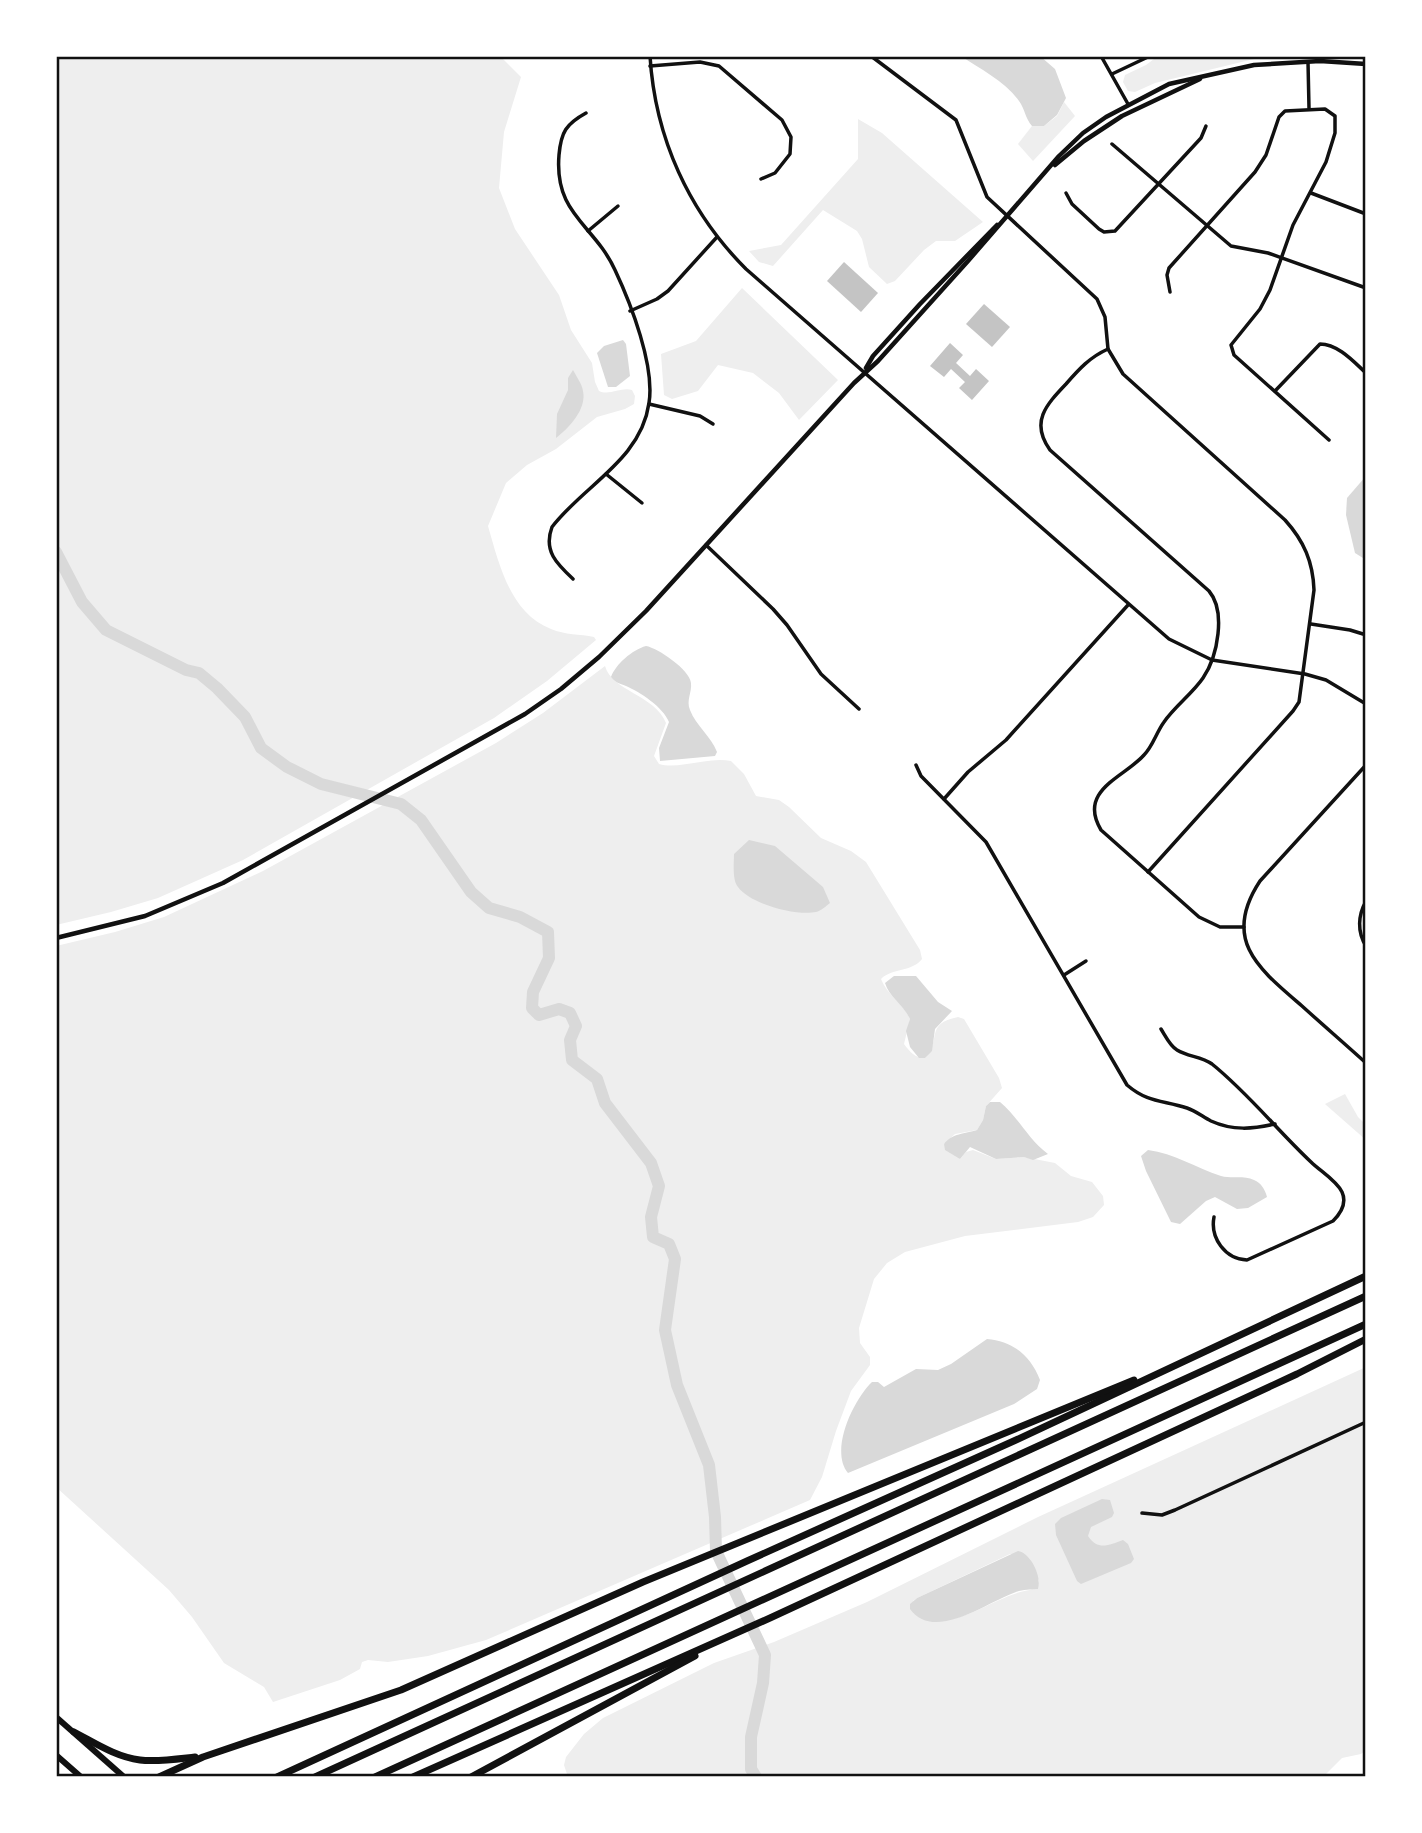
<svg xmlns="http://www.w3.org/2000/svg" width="1422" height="1833" viewBox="0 0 1422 1833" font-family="'Public Sans',sans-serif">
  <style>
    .green { fill: #eee; fill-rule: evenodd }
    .water { fill: #d9d9d9 }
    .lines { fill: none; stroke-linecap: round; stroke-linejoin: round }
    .river { stroke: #d9d9d9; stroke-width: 12 }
    .building { fill: #c4c4c4 }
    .minor { stroke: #111; stroke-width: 3.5 }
    .tertiary { stroke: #111; stroke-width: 4.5 }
    .primary { stroke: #111; stroke-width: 6 }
    .motorway { stroke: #111; stroke-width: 7 }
    .neatline { fill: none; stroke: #111; stroke-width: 2.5 }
  </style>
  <rect width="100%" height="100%" fill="#fff"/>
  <g class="green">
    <path d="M56,56H500L521,77L504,132L499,188L515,229L559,295L571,330L592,363L595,382L599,391C609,396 621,387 632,390L635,396L634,404L625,409L597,417L556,449L527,465L506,483L488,526C499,564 510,613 551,629C565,635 580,634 594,637L596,640L547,681L494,718L243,860L158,898L111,912L56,925Z"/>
    <polygon points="1158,56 1259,56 1254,59 1155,83 1135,92 1128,91 1123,82 1125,75 1146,65"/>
    <polygon points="1064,102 1075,116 1033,161 1018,144 1032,126 1044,126 1057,116"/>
    <polygon points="858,119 882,133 983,222 955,241 936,241 924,250 895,281 887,284 869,267 862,239 857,231 823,210 773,266 759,262 749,251 781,245 858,159"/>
    <polygon points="742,288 838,380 799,420 779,393 753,373 718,365 698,391 672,399 664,395 661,354 696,341"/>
    <path d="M605,666C612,691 655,695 666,723L654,756L659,764C680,770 708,756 731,761L744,774L756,796L779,800L789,807L821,838L851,851L866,862L920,950L922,959C912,972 892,968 881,979C887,995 903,1003 910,1019L904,1044C910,1052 915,1058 925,1058C942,1040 924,1024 958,1017L964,1019L999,1078L1002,1088L986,1106L983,1120L977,1130L955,1134L944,1144L960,1159L966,1152L973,1150L996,1159L1024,1157L1055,1163L1071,1176L1092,1182L1103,1196L1104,1205L1093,1217L1078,1222L965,1236L905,1252L887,1263L874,1279L859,1328L860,1343L870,1357V1365L851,1391L836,1431L822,1477L810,1500L486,1640L428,1656L388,1662L368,1660L362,1662L360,1669L340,1680L273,1702L264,1687L224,1663L192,1617L169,1590L56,1487V946L115,932L164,917L263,871L496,743L543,713Z"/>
    <polygon points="1345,1094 1358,1117 1366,1125 1366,1140 1325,1104"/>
    <path d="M1366,1367V1750L1361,1754L1342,1758L1323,1777H568L564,1765L566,1757L584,1734L603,1718L714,1663L774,1642L867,1602L1038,1517ZM1010,1554L1029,1558L1039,1581L1038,1589C995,1591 960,1635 916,1615L913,1601L917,1598Z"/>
  </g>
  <g class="water">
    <path d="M961,56H1040L1055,69L1066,98L1057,115L1044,126H1032C1025,118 1025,109 1019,101C1005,81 980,69 961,56Z"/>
    <polygon points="623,340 626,344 630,376 616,387 608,387 597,353 604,346"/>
    <path d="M573,370C576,376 582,384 583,391C587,409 569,428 556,438L557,414L568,390V378Z"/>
    <polygon points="1366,476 1366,555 1363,558 1355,553 1346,515 1347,498"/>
    <path d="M646,646C658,648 690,670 691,683C692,693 686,700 690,710C696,726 711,736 717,752L715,756L660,761L659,748L669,722C663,707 640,692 626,686C619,683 616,683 611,677C616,664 632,650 646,646Z"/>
    <path d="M749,840L775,846L823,887L830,903C826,906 821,911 816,912C796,916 750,904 738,887C732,880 734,863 734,854Z"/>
    <path d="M894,976H916L938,1002L952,1011L935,1029L932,1051L925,1058H919L910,1047L906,1031L910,1019C903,1004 889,997 885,983Z"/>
    <path d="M990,1102H1000C1019,1118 1028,1139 1048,1154L1033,1160L1024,1157L996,1159L970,1147L960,1159L945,1150L944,1144C952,1133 965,1134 977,1130L983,1120L986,1106Z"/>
    <path d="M1148,1150C1174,1153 1196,1168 1221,1176C1232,1179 1244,1175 1254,1180C1261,1183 1265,1189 1267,1197L1248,1208L1237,1209L1215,1197L1206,1201L1180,1224L1171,1222L1146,1171L1141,1156Z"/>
    <path d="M987,1339C1013,1341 1031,1356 1040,1380L1037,1389L1014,1404L848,1473C829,1450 854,1399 872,1382H878L884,1387L916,1369L938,1370L951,1364Z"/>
    <path d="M1102,1499L1110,1500L1114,1513L1112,1517L1091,1527L1088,1536C1098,1551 1109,1545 1123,1540L1128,1544L1134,1559L1131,1563L1081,1584L1077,1581L1056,1535L1055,1524L1061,1518Z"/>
    <path d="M1018,1551C1031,1553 1042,1577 1038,1589C1030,1590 1024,1589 1016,1592C989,1601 934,1643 910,1609V1604L917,1598Z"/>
  </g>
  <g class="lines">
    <polyline class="river" points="56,552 82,602 106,630 186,670 199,673 217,688 245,717 261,748 287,767 321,784 401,804 421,820 471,892 489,908 520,917 548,932 549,958 533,992 532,1008 539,1015 559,1009 570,1013 576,1026 570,1040 572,1060 597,1079 605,1103 651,1163 659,1186 651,1217 653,1237 669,1244 675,1259 665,1330 677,1385 709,1465 715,1517 716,1551 765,1655 763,1683 751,1737 751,1769 756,1777"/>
  </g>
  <g class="building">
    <polygon points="844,262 878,293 861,312 827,281"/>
    <polygon points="984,304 1010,327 992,347 966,324"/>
    <polygon points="950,343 963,355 956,363 970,376 976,369 989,381 972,400 959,388 965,382 951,369 944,377 930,366"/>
  </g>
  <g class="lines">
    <g class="minor">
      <path d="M650,56C655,138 689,212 746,269L1169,639L1212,660L1305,674L1326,680L1366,704"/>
      <path d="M871,56L956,120L987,197L1097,299L1105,317L1108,349L1123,374L1285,520C1304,541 1313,562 1314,590L1299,702L1293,711L1148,872"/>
      <polyline points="1101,56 1128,104"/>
      <polyline points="1308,62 1309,108"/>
      <polyline points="650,66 700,62 719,66 782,120 791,137 790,154 775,173 761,179"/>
      <polyline points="1112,74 1150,56"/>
      <polyline points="1112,144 1231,246 1268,253 1366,288"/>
      <polyline points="1066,193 1072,204 1099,229 1104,232 1115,231 1201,138 1206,126"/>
      <polyline points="1311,193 1366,214"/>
      <polyline points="588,231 618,206"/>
      <polyline points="1170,292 1167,275 1169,268 1255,172 1266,155 1279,117 1285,111 1325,109 1335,116 1335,133 1326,162 1293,225 1270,290 1260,309 1231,345 1234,355 1329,440"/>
      <polyline points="630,311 657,299 668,291 717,237"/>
      <path d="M1108,349C1090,357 1079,369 1066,384C1046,405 1030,422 1050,450L1209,591C1226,611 1218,656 1203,678C1192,694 1175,706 1164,722C1156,733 1153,746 1144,755C1125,777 1077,790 1101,830L1199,917L1220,927H1244"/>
      <path d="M1275,391L1320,344C1338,344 1354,362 1366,373"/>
      <polyline points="649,404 700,416 713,424"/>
      <polyline points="606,474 642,503"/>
      <polyline points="706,545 773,609 787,625 821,674 859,709"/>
      <path d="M573,579C557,564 543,551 552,527C584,485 641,460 649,403C655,366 631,304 615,270C594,224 554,215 559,155C561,132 566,124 586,113"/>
      <polyline points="1311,624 1350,630 1363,634"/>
      <path d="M916,765L921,776L986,842L1127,1085C1148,1103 1163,1100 1187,1108C1196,1111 1203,1117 1211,1121C1233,1131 1253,1129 1275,1124"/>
      <path d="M1366,765L1260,881C1221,940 1259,969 1302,1006C1323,1025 1345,1044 1366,1063"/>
      <polyline points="944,799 968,772 1006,740 1128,605"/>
      <path d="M1366,901C1358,915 1357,932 1366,946"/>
      <polyline points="1064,975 1086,961"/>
      <path d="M1161,1029C1166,1037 1170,1046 1177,1050C1188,1057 1201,1056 1212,1064C1248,1093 1277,1130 1311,1162C1320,1171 1336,1180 1342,1192C1347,1203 1341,1213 1333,1221L1247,1260C1225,1259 1210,1238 1214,1217"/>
      <polyline points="1142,1513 1162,1515 1175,1510 1366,1422"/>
    </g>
    <g class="tertiary">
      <polyline points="1055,165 1084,141 1122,116 1200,79"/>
      <polyline points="866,368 873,356 920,304 997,225"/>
      <polyline points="56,938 145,916 223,883 525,714 561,689 599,657 646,611 854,383 878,361 968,261 1059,156 1083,133 1106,117 1169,84 1254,65 1320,61 1366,64"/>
    </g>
    <g class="primary">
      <polyline points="56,1717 124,1777"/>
      <polyline points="56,1755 81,1777"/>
    </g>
    <g class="motorway">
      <path d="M74,1732C95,1743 116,1757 140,1760C158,1762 177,1759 195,1757"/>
      <polyline points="159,1777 203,1757 401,1690 643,1582 1134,1380"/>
      <polyline points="277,1777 747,1561 1016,1440 1366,1276"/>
      <polyline points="315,1777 1366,1296"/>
      <polyline points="375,1777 1366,1324"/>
      <polyline points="413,1777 770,1618 1297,1374 1366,1339"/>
      <polyline points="471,1777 695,1656"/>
    </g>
  </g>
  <rect width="1422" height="1833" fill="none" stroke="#ffffff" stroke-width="116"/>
  <rect x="58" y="58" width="1306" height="1717" class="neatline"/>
</svg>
